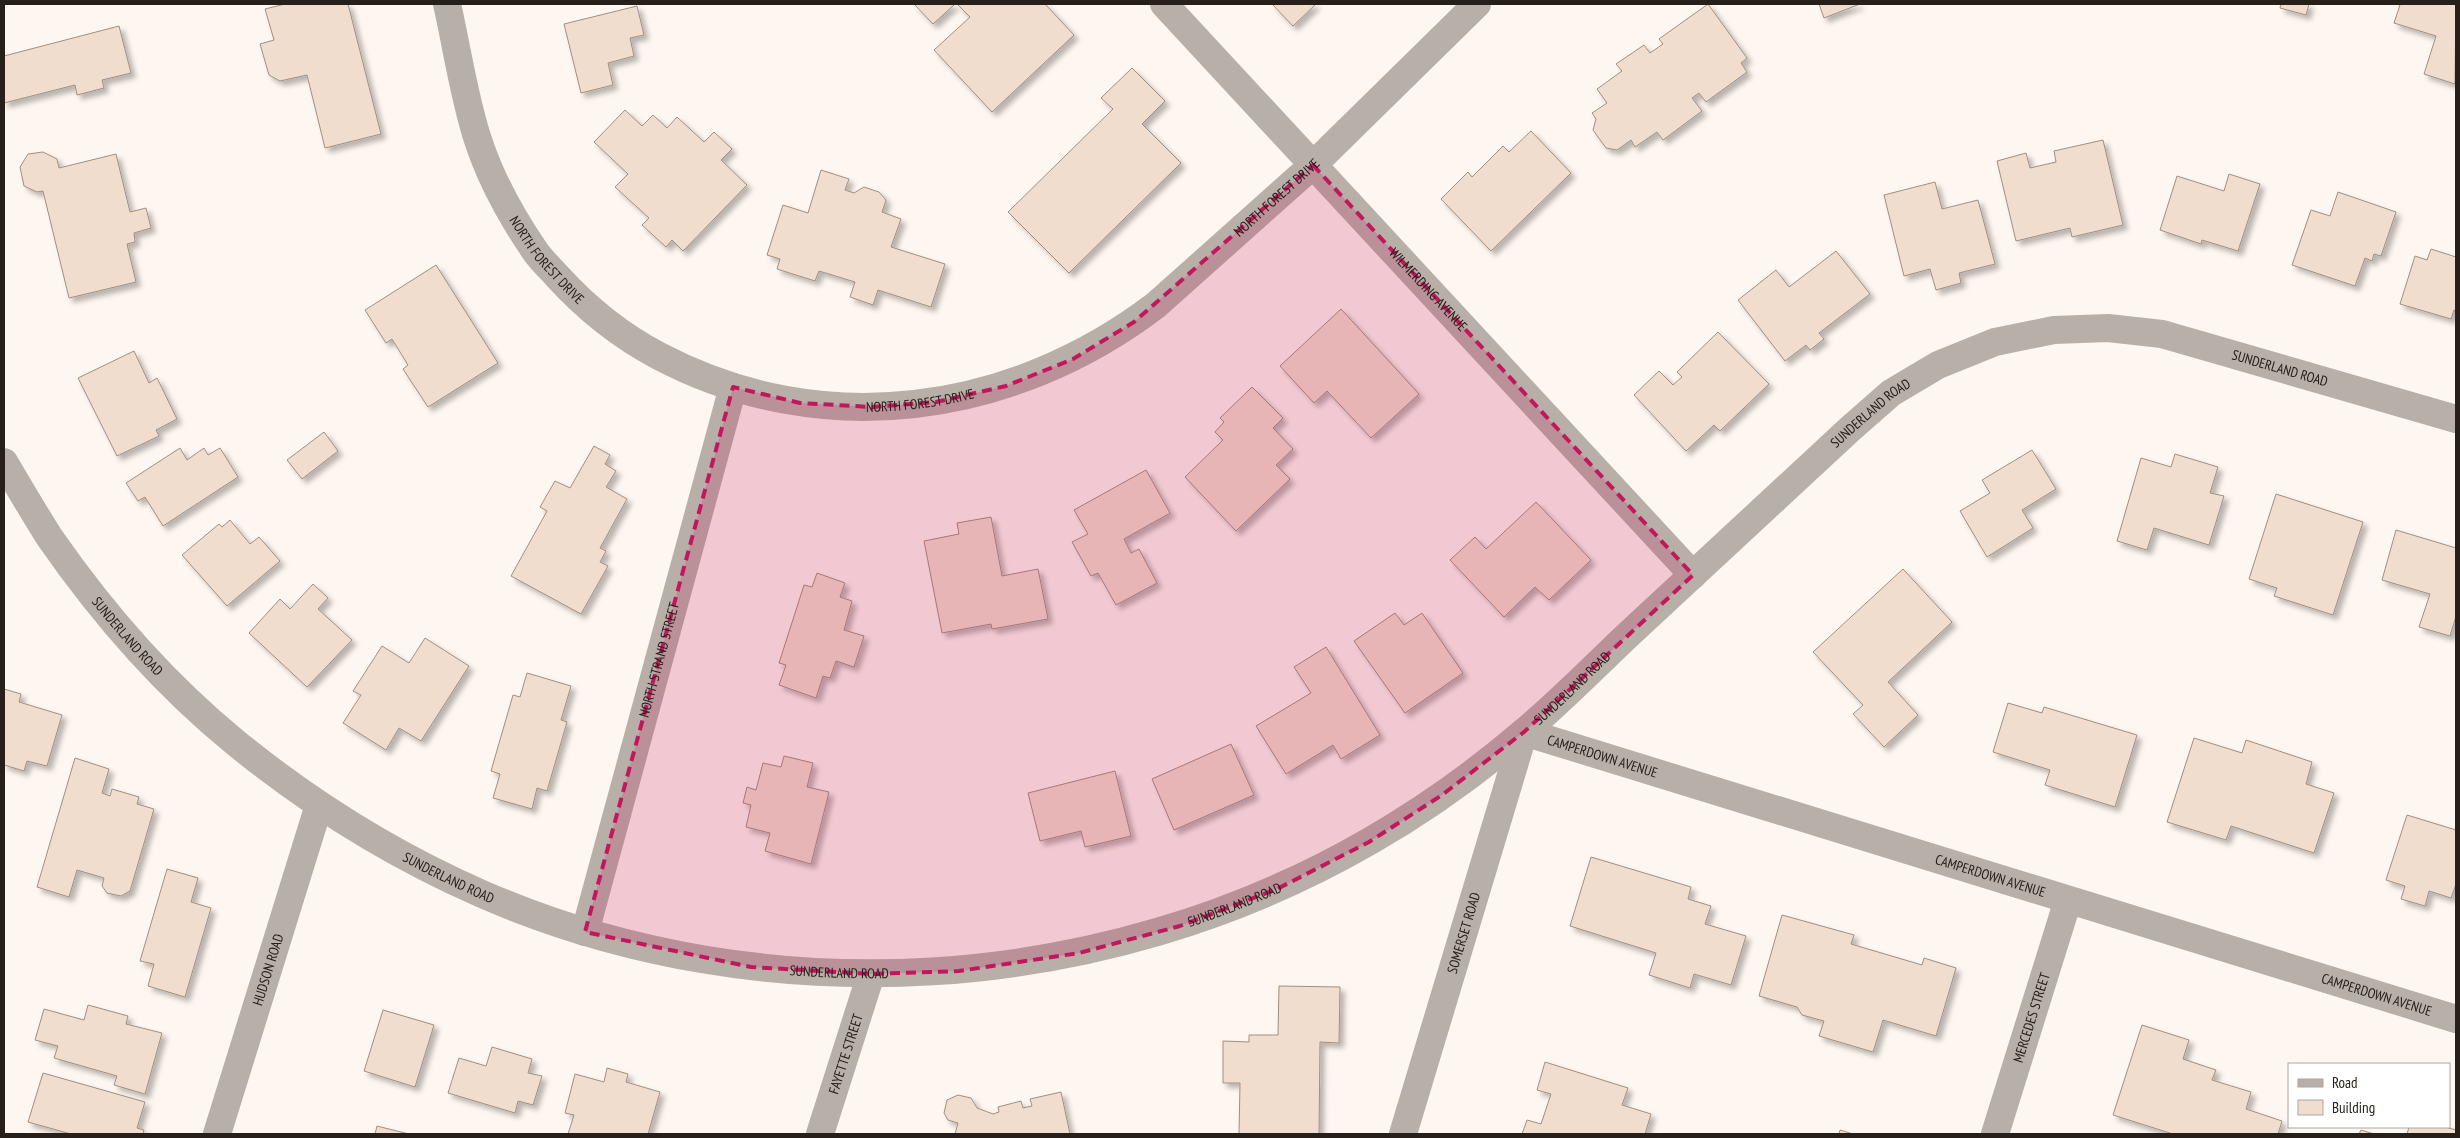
<svg xmlns="http://www.w3.org/2000/svg" width="2460" height="1138" viewBox="0 0 2460 1138" font-family="'PT Sans Narrow',sans-serif">
  <style>
    .building { fill: #f0ddce; stroke: #a08f81; filter: url(#shadow) }
    .lines { fill: none; stroke-linecap: round; stroke-linejoin: round }
    .minor { stroke: #b8afa9; stroke-width: 28 }
    .marked { fill: #c2185b; fill-opacity: 0.2; stroke: #c2185b; stroke-width: 4; stroke-dasharray: 10 6; stroke-linejoin: round }
    .labels { text-anchor: middle; stroke-width: 4.5; stroke-linejoin: round; paint-order: stroke }
    .street-label { font-size: 14px; fill: #27201a; stroke: #fff }
  </style>
  <defs>
    <filter id="shadow"><feDropShadow dx="4.5" dy="4.5" stdDeviation="2.5" flood-color="#0004"/></filter>
  </defs>
  <rect width="100%" height="100%" fill="#fef6f0"/>
  <g class="building">
    <polygon points="285,4 348,4 381,134 325,148 307,75 280,81 269,75 260,44 274,40 265,9"/>
    <polygon points="914,4 955,4 933,24"/>
    <polygon points="957,4 1045,4 1074,35 992,112 934,50 970,17"/>
    <polygon points="1272,4 1316,4 1293,26"/>
    <polygon points="1708,4 1747,58 1741,63 1747,72 1706,102 1699,93 1692,98 1702,111 1663,140 1657,132 1635,147 1631,140 1617,150 1606,148 1593,130 1596,119 1592,113 1607,103 1597,89 1622,71 1616,64 1644,45 1650,53 1663,44 1659,39"/>
    <polygon points="1819,4 1860,4 1824,18"/>
    <polygon points="2281,4 2309,4 2306,15 2280,8"/>
    <polygon points="2396,4 2456,4 2455,84 2424,74 2436,36 2394,23 2400,5"/>
    <polygon points="637,6 644,35 630,38 634,56 608,63 613,85 581,93 564,24"/>
    <polygon points="119,26 131,73 102,80 104,88 77,95 75,85 4,103 4,56"/>
    <polygon points="1132,68 1165,101 1142,124 1181,163 1069,273 1008,212 1113,109 1101,98"/>
    <polygon points="625,110 642,126 653,115 667,128 677,117 704,142 714,132 732,149 721,160 747,185 683,251 672,240 666,247 642,225 649,218 615,187 628,174 594,142"/>
    <polygon points="1531,131 1571,173 1491,251 1441,199 1468,172 1472,177 1503,146 1509,152"/>
    <polygon points="2103,140 2123,225 2072,237 2070,228 2016,241 1997,161 2026,153 2030,168 2056,162 2054,151"/>
    <polygon points="43,152 57,159 59,168 116,154 130,212 146,208 151,228 134,233 135,242 127,244 136,282 69,298 43,191 37,192 24,186 20,167 28,154"/>
    <polygon points="821,170 849,179 845,190 854,193 864,187 879,192 886,200 882,212 901,219 891,247 945,264 931,307 878,290 873,305 850,297 855,282 819,271 815,281 777,269 780,259 767,255 783,205 808,213"/>
    <polygon points="2229,174 2260,184 2238,251 2202,240 2201,244 2160,230 2177,176 2224,191"/>
    <polygon points="1935,182 1942,209 1978,200 1995,264 1959,273 1961,283 1936,290 1930,269 1904,276 1884,195"/>
    <polygon points="2338,192 2396,212 2381,256 2374,254 2372,261 2365,258 2355,286 2292,265 2311,210 2330,216"/>
    <polygon points="2431,249 2456,257 2456,311 2454,310 2451,319 2400,304 2415,256 2427,260"/>
    <polygon points="1836,251 1870,294 1819,333 1824,339 1810,350 1806,345 1785,361 1738,300 1776,270 1789,287"/>
    <polygon points="436,265 498,363 428,407 403,369 408,365 392,339 386,343 365,310"/>
    <polygon points="1341,309 1419,394 1371,438 1327,391 1314,403 1280,366"/>
    <polygon points="1718,332 1769,384 1720,431 1714,425 1686,451 1634,395 1659,371 1673,385 1682,377 1677,372"/>
    <polygon points="134,351 149,383 157,378 177,419 156,430 159,436 117,456 78,378"/>
    <polygon points="1252,387 1283,418 1273,428 1293,449 1276,465 1290,479 1236,531 1185,477 1223,440 1215,432 1224,422 1220,418"/>
    <polygon points="324,432 338,451 302,479 287,460"/>
    <polygon points="594,446 610,455 605,464 616,471 606,487 627,499 600,548 606,551 600,562 608,566 581,614 511,576 547,511 540,507 555,481 570,488"/>
    <polygon points="180,448 187,460 204,448 208,455 220,448 238,477 163,526 145,497 138,501 126,483"/>
    <polygon points="2032,450 2056,489 2022,510 2033,528 1987,557 1960,511 1990,493 1982,480"/>
    <polygon points="2175,454 2218,467 2210,493 2224,496 2209,545 2154,528 2147,550 2117,541 2141,458 2171,467"/>
    <polygon points="1146,470 1170,513 1124,539 1131,553 1139,549 1157,583 1116,605 1098,573 1091,576 1072,542 1088,534 1074,510"/>
    <polygon points="2276,494 2363,522 2333,615 2274,596 2277,588 2249,579"/>
    <polygon points="1536,502 1591,560 1549,600 1535,587 1504,617 1450,560 1475,537 1486,549"/>
    <polygon points="991,517 1002,576 1038,569 1048,619 992,629 991,624 942,633 924,541 959,534 957,523"/>
    <polygon points="230,520 250,544 259,537 280,561 227,606 182,555 219,524 222,527"/>
    <polygon points="2396,530 2456,548 2456,616 2450,636 2419,627 2430,594 2382,580"/>
    <polygon points="1903,569 1952,622 1888,682 1918,715 1884,747 1853,714 1863,705 1813,652"/>
    <polygon points="817,573 845,583 840,597 852,601 844,630 864,636 854,667 836,661 830,678 823,676 816,698 779,685 786,665 779,663 804,585 812,587"/>
    <polygon points="313,584 328,598 318,609 352,640 307,687 249,633 280,599 290,609"/>
    <polygon points="1395,613 1404,625 1422,613 1463,673 1405,713 1354,641"/>
    <polygon points="425,638 469,666 421,741 399,728 386,750 343,723 361,695 353,691 382,646 409,663"/>
    <polygon points="1326,647 1380,735 1341,759 1333,745 1286,774 1256,726 1311,693 1294,667"/>
    <polygon points="527,673 571,686 561,720 567,722 547,791 537,788 532,809 493,798 500,774 491,771 513,695 520,697"/>
    <polygon points="4,689 21,694 19,702 62,715 47,766 27,761 24,771 4,765"/>
    <polygon points="2008,703 2042,713 2044,707 2137,735 2115,807 2045,785 2050,770 1993,752"/>
    <polygon points="2194,738 2242,753 2246,740 2312,762 2306,784 2334,793 2314,853 2231,826 2226,840 2167,822"/>
    <polygon points="1231,744 1254,795 1174,830 1152,779"/>
    <polygon points="784,756 813,763 807,787 829,792 811,864 765,851 770,833 746,827 751,805 743,803 747,787 756,790 763,763 781,767"/>
    <polygon points="75,758 109,769 102,793 110,796 112,789 139,797 137,804 154,809 130,891 121,896 107,893 102,886 104,878 77,870 69,897 37,887"/>
    <polygon points="1115,771 1131,836 1085,847 1081,831 1040,841 1028,793"/>
    <polygon points="2407,815 2456,830 2456,884 2451,898 2429,891 2425,906 2401,899 2405,886 2386,880"/>
    <polygon points="1591,857 1691,887 1688,899 1711,906 1705,924 1746,936 1731,985 1694,974 1690,988 1649,975 1656,953 1570,926"/>
    <polygon points="167,869 198,878 191,902 211,908 185,997 148,986 154,964 140,961"/>
    <polygon points="1782,915 1854,935 1851,944 1922,965 1924,958 1956,968 1936,1036 1883,1020 1873,1052 1819,1036 1824,1021 1802,1015 1797,1007 1759,996"/>
    <polygon points="1279,986 1340,987 1339,1043 1320,1042 1319,1134 1239,1134 1240,1083 1223,1083 1223,1041 1249,1042 1249,1035 1278,1035"/>
    <polygon points="88,1005 128,1016 126,1024 162,1033 145,1094 114,1085 117,1076 54,1058 58,1046 35,1040 44,1009 84,1020"/>
    <polygon points="383,1010 434,1025 415,1087 364,1071"/>
    <polygon points="2142,1025 2189,1040 2183,1059 2216,1070 2212,1080 2251,1092 2246,1109 2282,1121 2278,1134 2173,1134 2113,1115"/>
    <polygon points="492,1047 532,1059 528,1073 542,1076 533,1105 518,1101 515,1113 448,1093 459,1058 486,1066"/>
    <polygon points="1545,1062 1628,1088 1622,1105 1651,1114 1645,1134 1522,1134 1527,1120 1541,1124 1551,1094 1537,1090"/>
    <polygon points="607,1068 628,1074 626,1082 660,1092 648,1134 568,1134 574,1115 565,1113 575,1074 604,1082"/>
    <polygon points="43,1073 145,1102 137,1128 144,1130 143,1134 71,1134 28,1122"/>
    <polygon points="1061,1092 1070,1134 955,1134 958,1123 948,1120 944,1113 947,1100 958,1095 971,1098 977,1108 993,1114 999,1112 998,1107 1021,1101 1023,1108 1032,1106 1030,1099"/>
    <polygon points="377,1126 409,1134 375,1134"/>
    <polygon points="2409,1127 2445,1127 2456,1130 2456,1134 2407,1134"/>
    <polygon points="1840,1130 1853,1134 1839,1134"/>
    <polygon points="2361,1130 2374,1134 2359,1134"/>
  </g>
  <g class="lines">
    <g class="minor">
      <path id="s1" d="M447,4C457,48 464,98 478,140C491,180 511,216 535,251C541,260 550,268 557,276C587,309 619,335 659,356C822,442 1012,415 1156,305L1313,165L1477,4"/>
      <path id="s2" d="M1164,4L1693,575"/>
      <path id="s3" d="M4,462C19,487 34,513 50,538C102,613 165,685 236,743C311,804 393,855 482,894C765,1017 1104,995 1370,841C1424,810 1477,772 1524,732C1561,701 1595,666 1630,633C1703,565 1776,497 1850,429L1891,393L1938,365L1995,342L2054,330L2108,328L2162,334L2456,419"/>
      <path id="s4" d="M585,932L733,387"/>
      <path id="s5" d="M217,1134L319,805"/>
      <path id="s6" d="M820,1134L871,974"/>
      <path id="s7" d="M1403,1134L1524,732L2456,1019"/>
      <path id="s8" d="M1995,1134L2068,900"/>
    </g>
  </g>
  <path class="marked" d="M1313,165L1693,575L1524,732L1442,795L1369,842L1277,889L1180,926L1079,953L959,971L871,974L751,967L585,932L733,387L800,403L872,407L936,402L1006,386L1073,359L1134,322Z"/>
  <g class="labels">
    <g class="street-label">
      <text dy="5" stroke="none"><textPath href="#s1" startOffset="1118">NORTH FOREST DRIVE</textPath></text>
      <text dy="5" stroke="none"><textPath href="#s1" startOffset="279">NORTH FOREST DRIVE</textPath></text>
      <text dy="5" stroke="none"><textPath href="#s2" startOffset="389">WILMERDING AVENUE</textPath></text>
      <text dy="5" stroke="none"><textPath href="#s3" startOffset="2674">SUNDERLAND ROAD</textPath></text>
      <text dy="5" stroke="none"><textPath href="#s1" startOffset="698">NORTH FOREST DRIVE</textPath></text>
      <text dy="5" stroke="none"><textPath href="#s3" startOffset="2238">SUNDERLAND ROAD</textPath></text>
      <text dy="5" stroke="none"><textPath href="#s3" startOffset="214">SUNDERLAND ROAD</textPath></text>
      <text dy="5" stroke="none"><textPath href="#s4" startOffset="282">NORTH STRAND STREET</textPath></text>
      <text dy="5" stroke="none"><textPath href="#s3" startOffset="1832">SUNDERLAND ROAD</textPath></text>
      <text dy="5" stroke="none"><textPath href="#s7" startOffset="502">CAMPERDOWN AVENUE</textPath></text>
      <text dy="5" stroke="none"><textPath href="#s7" startOffset="908">CAMPERDOWN AVENUE</textPath></text>
      <text dy="5" stroke="none"><textPath href="#s3" startOffset="619">SUNDERLAND ROAD</textPath></text>
      <text dy="5" stroke="none"><textPath href="#s3" startOffset="1428">SUNDERLAND ROAD</textPath></text>
      <text dy="5" stroke="none"><textPath href="#s7" startOffset="210">SOMERSET ROAD</textPath></text>
      <text dy="5" stroke="none"><textPath href="#s5" startOffset="172">HUDSON ROAD</textPath></text>
      <text dy="5" stroke="none"><textPath href="#s3" startOffset="1024">SUNDERLAND ROAD</textPath></text>
      <text dy="5" stroke="none"><textPath href="#s7" startOffset="1312">CAMPERDOWN AVENUE</textPath></text>
      <text dy="5" stroke="none"><textPath href="#s8" startOffset="122">MERCEDES STREET</textPath></text>
      <text dy="5" stroke="none"><textPath href="#s6" startOffset="84">FAYETTE STREET</textPath></text>
    </g>
  </g>
  <rect width="2460" height="1138" fill="none" stroke="#27201a" stroke-width="10"/>
  <rect x="2288" y="1063" width="162" height="65" fill="#ffffff" stroke="#a9a6a3"/>
  <rect x="2298" y="1079" width="25" height="8" fill="#b8afa9" stroke="#a9a6a3"/>
  <text x="2332" y="1088" font-size="15" fill="#27201a">Road</text>
  <rect x="2298" y="1100" width="25" height="15" fill="#f0ddce" stroke="#a9a6a3"/>
  <text x="2332" y="1113" font-size="15" fill="#27201a">Building</text>
</svg>
